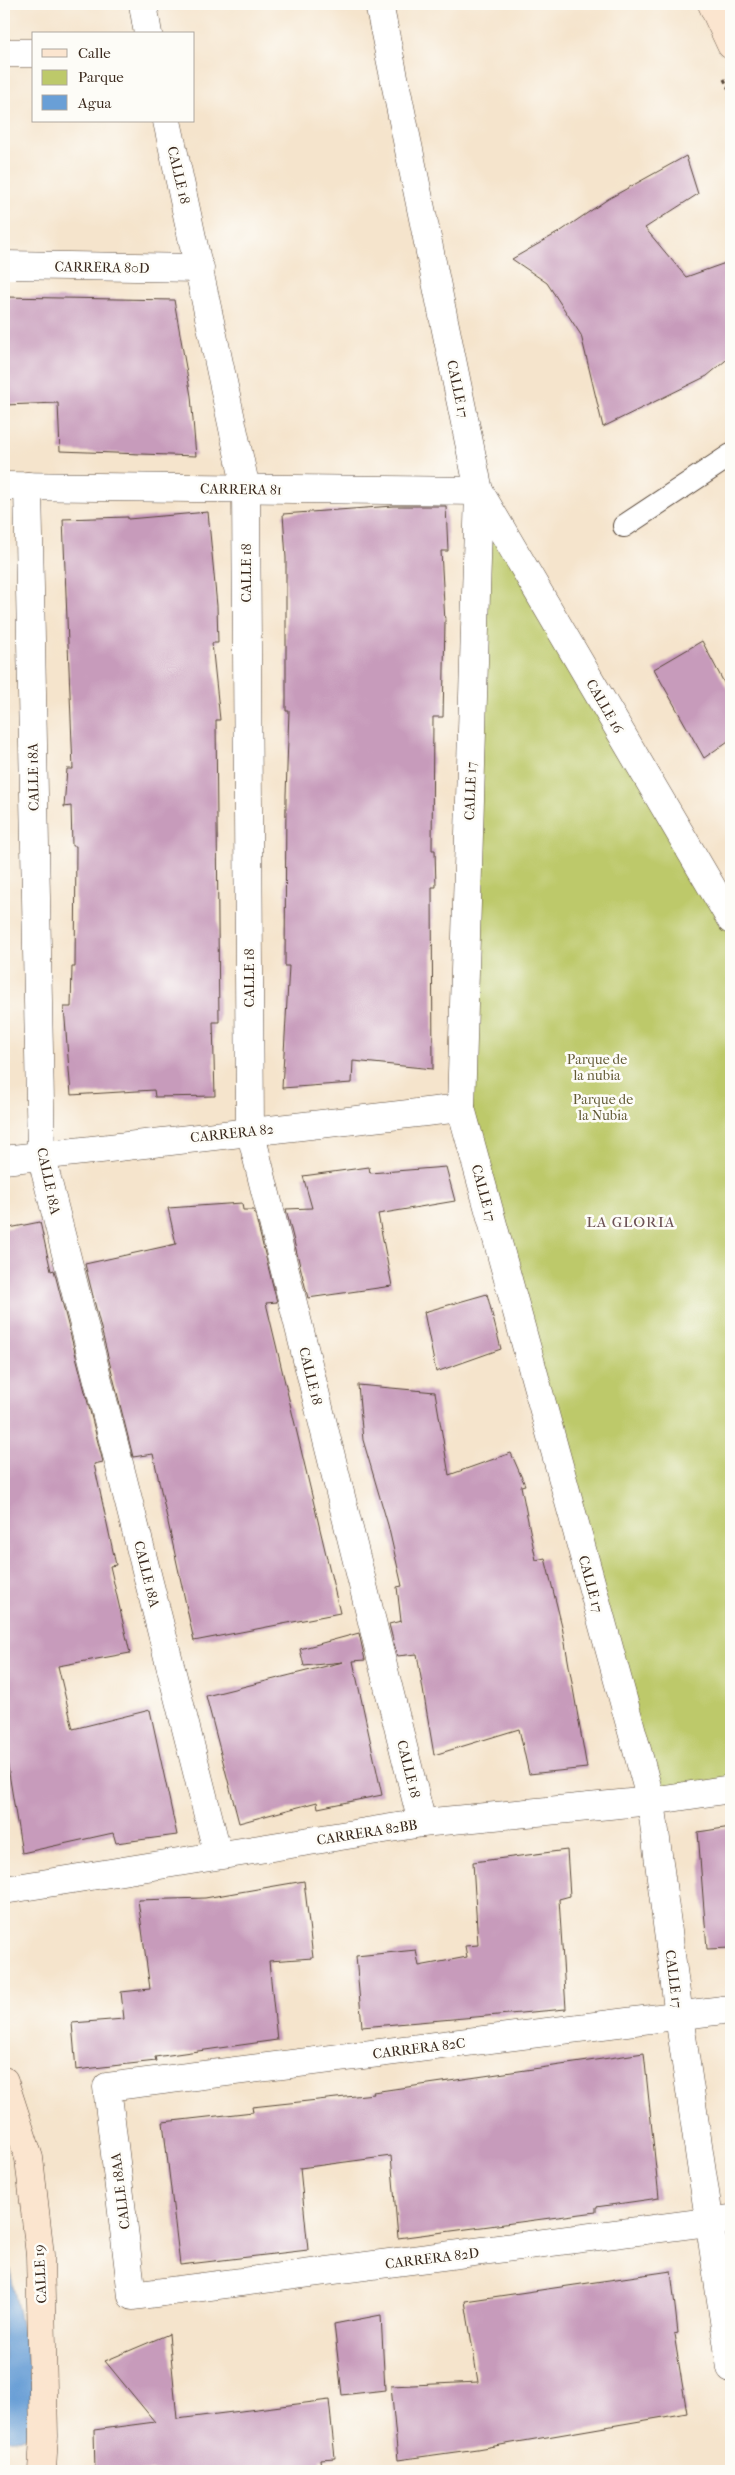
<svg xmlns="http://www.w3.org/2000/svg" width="735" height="2475" viewBox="0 0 735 2475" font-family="'IM FELL French Canon',serif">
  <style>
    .green { fill: #bdc96a; stroke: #7c7a44 }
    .water { fill: #699fd6; stroke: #52647a }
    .building { fill: #c79bbb }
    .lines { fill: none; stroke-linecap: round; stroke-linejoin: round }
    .lane-casing { stroke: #574638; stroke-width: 24 }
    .street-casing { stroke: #574638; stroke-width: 29 }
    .secondary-casing { stroke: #574638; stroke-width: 29 }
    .path { stroke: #574638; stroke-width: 3; stroke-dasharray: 4 4; stroke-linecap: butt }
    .lane { stroke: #fff; stroke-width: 22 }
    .street { stroke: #fff; stroke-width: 28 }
    .secondary { stroke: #fbe5cf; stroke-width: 28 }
    .labels { text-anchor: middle; stroke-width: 5; stroke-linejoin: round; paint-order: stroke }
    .street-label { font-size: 14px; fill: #3b2a1e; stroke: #fdfcf7 }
    .park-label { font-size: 14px; fill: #625a35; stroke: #fdfcf7 }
    .neighbourhood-label { font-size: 15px; letter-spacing: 1px; fill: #6c5255; stroke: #fdfcf7 }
  </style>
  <rect width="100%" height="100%" fill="#fdfcf7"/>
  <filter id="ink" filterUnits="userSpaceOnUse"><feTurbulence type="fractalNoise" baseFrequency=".02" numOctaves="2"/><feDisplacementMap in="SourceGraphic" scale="10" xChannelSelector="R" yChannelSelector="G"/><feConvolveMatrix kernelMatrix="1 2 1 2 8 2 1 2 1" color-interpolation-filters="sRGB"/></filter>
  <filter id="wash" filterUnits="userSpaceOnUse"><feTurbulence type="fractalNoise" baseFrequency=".0096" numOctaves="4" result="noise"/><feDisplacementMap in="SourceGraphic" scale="20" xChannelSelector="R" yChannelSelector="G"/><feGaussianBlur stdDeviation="1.12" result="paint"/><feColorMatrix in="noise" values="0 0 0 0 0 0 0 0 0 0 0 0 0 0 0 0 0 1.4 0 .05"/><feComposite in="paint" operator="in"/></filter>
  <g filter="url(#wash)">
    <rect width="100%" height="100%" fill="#f5e4cc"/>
    <polygon class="green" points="479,491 731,920 731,1789 651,1801 461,1108"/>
    <polygon class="water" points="4,2241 44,2436 4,2440"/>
    <g id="blocks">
      <g class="building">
        <polygon points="686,156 698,194 645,228 686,277 731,261 731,356 707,376 603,427 581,335 547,283 512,259 561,231 608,199"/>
        <polygon points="4,297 174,300 191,396 196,456 60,451 58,403 4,405"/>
        <polygon points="393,506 446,506 448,551 441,551 445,622 443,717 433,717 432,850 435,850 436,887 432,887 433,1069 353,1061 352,1083 282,1088 289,966 285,966 286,795 289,711 286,711 286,558 283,514"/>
        <polygon points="208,512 217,606 218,643 212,643 220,720 216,720 219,1022 213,1022 215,1096 155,1097 154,1090 71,1095 64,1007 71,1007 72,967 75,967 76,846 72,846 71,806 64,807 67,769 73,769 63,519 128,517 128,519"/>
        <polygon points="702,641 731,696 731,739 704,758 654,669"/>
        <polygon points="369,1167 370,1173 446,1167 455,1201 378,1214 392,1286 308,1298 286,1209 312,1208 303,1176"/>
        <polygon points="242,1203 243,1210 254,1210 277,1302 266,1303 340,1613 194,1641 153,1454 133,1457 85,1264 176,1244 168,1208"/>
        <polygon points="40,1222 51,1271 54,1270 103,1462 94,1464 116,1565 110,1566 130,1653 58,1666 73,1729 150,1710 177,1835 116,1843 113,1833 22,1853 7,1761 4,1761 4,1229"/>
        <polygon points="487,1294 501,1349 436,1372 424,1312"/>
        <polygon points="358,1385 435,1392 449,1475 511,1453 525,1485 521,1486 536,1560 545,1558 562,1626 587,1768 529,1774 519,1729 434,1755 417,1654 397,1656 389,1624 401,1621 397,1587 402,1586 388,1525 363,1440"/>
        <polygon points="359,1633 365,1660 353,1661 382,1795 318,1808 317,1802 239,1823 206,1696 343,1662 304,1666 300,1649"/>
        <polygon points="731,1827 731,1948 707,1949 698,1832"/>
        <polygon points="567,1850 570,1896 559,1899 566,2009 362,2027 356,1956 416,1950 419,1966 467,1957 465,1946 478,1945 473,1862"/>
        <polygon points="304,1881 313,1958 269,1961 277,2040 155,2057 156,2061 76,2070 72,2023 124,2019 121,1992 150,1989 138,1900 205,1898"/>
        <polygon points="644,2053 659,2198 596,2207 596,2212 398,2238 391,2156 300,2168 308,2250 180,2265 163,2122 253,2112 252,2107 374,2094 373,2092"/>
        <polygon points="671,2271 678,2333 674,2334 687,2413 477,2449 398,2460 391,2386 478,2382 465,2301"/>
        <polygon points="381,2315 385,2390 342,2395 334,2324"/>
        <polygon points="169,2334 177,2419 329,2400 335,2458 320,2459 321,2468 299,2471 95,2471 94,2430 155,2422 105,2361"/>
      </g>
    </g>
  </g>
  <g filter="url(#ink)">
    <use href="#blocks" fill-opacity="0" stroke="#574638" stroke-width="1"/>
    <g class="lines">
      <g class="lane-casing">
        <polyline id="lane" points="624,526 731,455"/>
      </g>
      <g class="street-casing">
        <g id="street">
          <polyline points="143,4 148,34"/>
          <polyline points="379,4 479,491 461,1108 651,1801 679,2016 731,2368"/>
          <polyline points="4,53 34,53"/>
          <polyline points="167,121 246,489 250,1130 422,1823"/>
          <polyline points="4,265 200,268"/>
          <polyline points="4,486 479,491 731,920"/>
          <polyline points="28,486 41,1155 218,1855"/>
          <polyline points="4,1160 461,1108"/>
          <polyline points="4,1890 422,1823 651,1801 731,1789"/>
          <polyline points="731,2009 107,2087 132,2296 731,2219"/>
        </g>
      </g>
      <g class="secondary-casing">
        <g id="secondary">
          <polyline points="712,4 731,45"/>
          <polyline points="4,2081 29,2158 40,2255 44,2436 42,2471"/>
        </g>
      </g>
      <polyline class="path" points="724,79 731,94"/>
      <use href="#lane" class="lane"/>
      <use href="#street" class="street"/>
      <use href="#secondary" class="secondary"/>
    </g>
  </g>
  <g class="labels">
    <g class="street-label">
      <text transform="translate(179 175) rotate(77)" y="5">CALLE 18</text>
      <text transform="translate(102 267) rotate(1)" y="5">CARRERA 80D</text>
      <text transform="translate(458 389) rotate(78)" y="5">CALLE 17</text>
      <text transform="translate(241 489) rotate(1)" y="5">CARRERA 81</text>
      <text transform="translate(246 573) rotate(-90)" y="5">CALLE 18</text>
      <text transform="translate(605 706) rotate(60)" y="5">CALLE 16</text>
      <text transform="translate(33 777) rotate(-91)" y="5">CALLE 18A</text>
      <text transform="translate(470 791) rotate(-88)" y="5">CALLE 17</text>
      <text transform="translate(249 978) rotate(-90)" y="5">CALLE 18</text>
      <text transform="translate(232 1133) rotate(-6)" y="5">CARRERA 82</text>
      <text transform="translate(49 1181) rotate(78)" y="5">CALLE 18A</text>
      <text transform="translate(484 1193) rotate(75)" y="5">CALLE 17</text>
      <text transform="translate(311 1376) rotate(76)" y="5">CALLE 18</text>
      <text transform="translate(147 1574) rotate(76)" y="5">CALLE 18A</text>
      <text transform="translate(591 1584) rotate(75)" y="5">CALLE 17</text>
      <text transform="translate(409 1769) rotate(76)" y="5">CALLE 18</text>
      <text transform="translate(367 1832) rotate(-9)" y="5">CARRERA 82BB</text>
      <text transform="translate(674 1979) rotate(83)" y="5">CALLE 17</text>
      <text transform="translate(419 2048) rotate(-7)" y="5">CARRERA 82C</text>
      <text transform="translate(120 2191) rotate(-97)" y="5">CALLE 18AA</text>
      <text transform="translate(432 2258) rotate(-7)" y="5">CARRERA 82D</text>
      <text transform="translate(40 2274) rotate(-93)" y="5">CALLE 19</text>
    </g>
    <g class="park-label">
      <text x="597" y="1064">Parque de<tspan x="597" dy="16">la nubia</tspan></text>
      <text x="603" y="1104">Parque de<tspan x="603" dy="16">la Nubia</tspan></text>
    </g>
    <g class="neighbourhood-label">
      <text x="631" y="1227">LA GLORIA</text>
    </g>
  </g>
  <rect width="735" height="2475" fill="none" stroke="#fdfcf7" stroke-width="20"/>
  <rect x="32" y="32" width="162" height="90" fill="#fdfcf7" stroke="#afa8a0"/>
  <rect x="42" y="49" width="25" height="8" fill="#fbe5cf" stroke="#afa8a0"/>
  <text x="78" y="58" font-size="15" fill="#3b2a1e">Calle</text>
  <rect x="42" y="70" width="25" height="15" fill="#bdc96a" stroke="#afa8a0"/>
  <text x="78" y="82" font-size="15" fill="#3b2a1e">Parque</text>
  <rect x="42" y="95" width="25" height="15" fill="#699fd6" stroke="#afa8a0"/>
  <text x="78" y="108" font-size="15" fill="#3b2a1e">Agua</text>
</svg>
